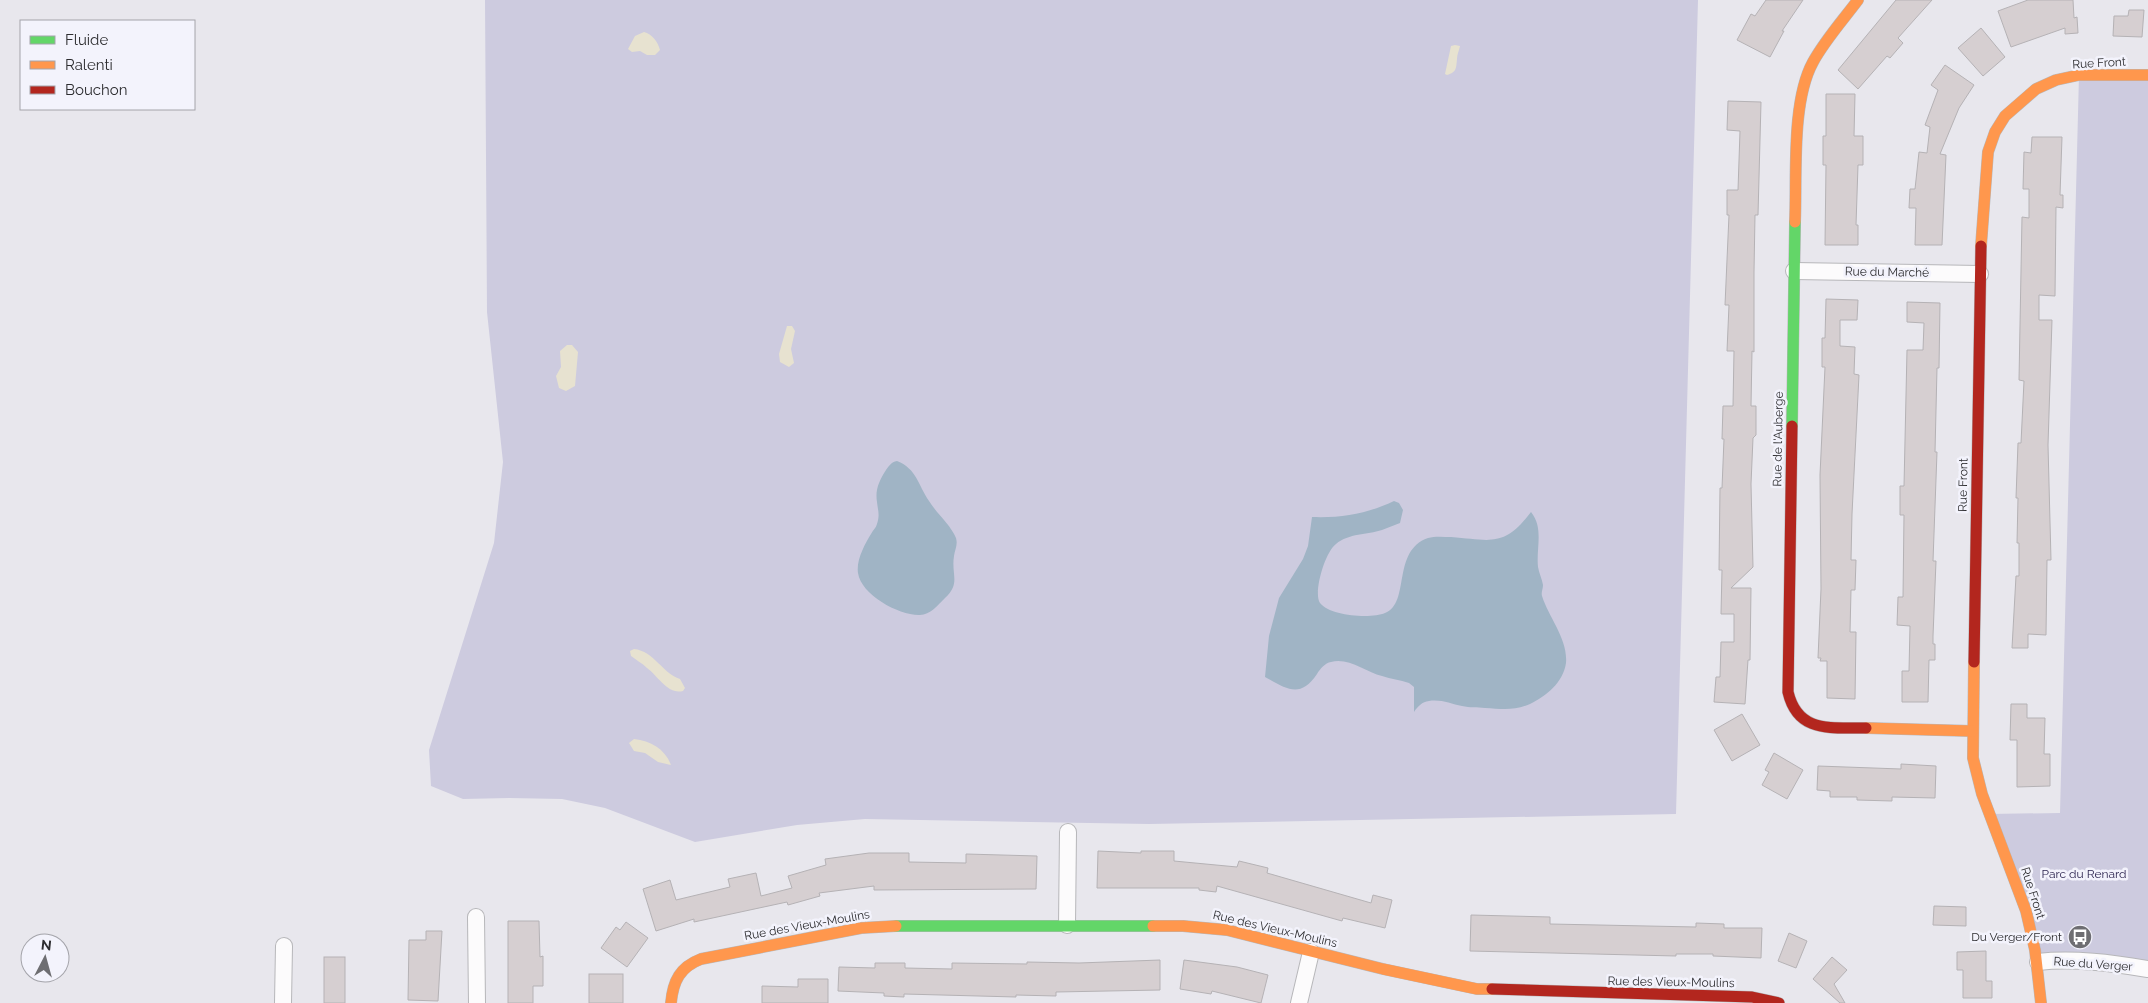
<svg xmlns="http://www.w3.org/2000/svg" width="2148" height="1003" viewBox="0 0 2148 1003" font-family="Raleway,sans-serif">
  <style>
    .green { fill: #cdcbdf }
    .sand { fill: #e7e2d0 }
    .water { fill: #a0b4c5 }
    .building { fill: #d6cfd1; stroke: #b5b2b5 }
    .lines { fill: none; stroke-linecap: round; stroke-linejoin: round }
    .street-casing { stroke: #b7b7ba; stroke-width: 18 }
    .fast-casing { stroke: #b7b7ba; stroke-width: 12 }
    .slow-casing { stroke: #b7b7ba; stroke-width: 12 }
    .jam-casing { stroke: #b7b7ba; stroke-width: 12 }
    .street { stroke: #fcfbfc; stroke-width: 16 }
    .fast { stroke: #63d668; stroke-width: 11 }
    .slow { stroke: #ff974d; stroke-width: 11 }
    .jam { stroke: #b3261e; stroke-width: 11 }
    .labels { text-anchor: middle; stroke-width: 5; stroke-linejoin: round; paint-order: stroke }
    .street-label { font-size: 12px; fill: #2d2d30; stroke: #f3f3fc }
    .park-label { font-size: 12px; fill: #2c244f; stroke: #f3f3fc }
    .poi-label { font-size: 12px; fill: #2d2d30; stroke: #f3f3fc; text-anchor: end }
  </style>
  <rect width="100%" height="100%" fill="#e8e7ed"/>
  <g class="green">
    <polygon points="485,0 1698,0 1676,814 1149,824 865,819 797,825 695,842 605,808 562,799 509,798 463,799 431,786 429,750 494,543 503,462 487,312"/>
    <polygon points="2079,75 2148,75 2148,969 2038,962 1989,814 2060,813"/>
  </g>
  <g class="sand">
    <path d="M644,32C652,34 658,42 660,50L655,55H647L640,51L632,52L628,49L635,36Z"/>
    <path d="M1455,45L1460,46C1459,51 1457,54 1457,59C1456,68 1457,72 1447,75L1445,74L1451,46Z"/>
    <polygon points="787,326 792,326 795,331 791,349 794,363 789,367 780,362 779,354"/>
    <polygon points="567,345 572,345 578,352 575,386 566,391 559,388 556,376 561,367 560,351"/>
    <path d="M634,649C654,651 663,674 680,679L685,688L683,691C668,695 658,676 647,668C642,663 636,660 631,656L630,651Z"/>
    <path d="M634,739C651,741 665,749 671,765L658,762L645,753L634,751L629,743Z"/>
  </g>
  <g class="water">
    <path d="M897,461C917,469 918,485 929,501C937,514 950,524 956,538C958,545 955,549 954,556C951,575 961,583 945,598C938,605 930,615 920,615C900,616 861,595 858,573C856,560 865,544 871,534C873,530 876,528 877,524C880,515 878,511 877,502C875,490 879,481 886,470C889,466 891,462 897,461Z"/>
    <path d="M1394,501L1399,503L1403,510L1400,523C1394,525 1388,528 1382,530C1367,535 1349,533 1336,544C1325,552 1313,593 1320,603C1330,616 1371,619 1385,613C1411,603 1391,551 1428,538C1435,536 1444,537 1451,537C1491,540 1504,548 1531,512C1544,528 1536,548 1538,567C1539,573 1542,579 1543,585C1543,589 1541,592 1542,596C1549,618 1568,639 1566,663C1563,683 1546,696 1530,704C1514,711 1502,709 1485,708C1477,707 1470,708 1462,706C1451,704 1441,699 1429,701C1422,702 1418,706 1414,712V687L1409,683C1400,680 1391,679 1382,676C1366,672 1348,657 1331,662C1325,663 1320,669 1317,674C1300,699 1287,689 1265,677L1269,636L1279,598L1303,559L1308,546L1312,517C1342,518 1366,514 1394,501Z"/>
  </g>
  <g class="building">
    <polygon points="1766,0 1803,0 1782,31 1784,31 1770,57 1737,40 1751,14 1755,16"/>
    <polygon points="1896,0 1932,0 1898,38 1903,43 1890,58 1887,56 1858,89 1838,70"/>
    <polygon points="2028,0 2073,0 2074,18 2077,17 2078,33 2065,34 2065,28 2011,47 1998,11"/>
    <polygon points="2129,10 2144,10 2142,37 2113,36 2114,16 2128,16"/>
    <polygon points="1981,28 2005,57 1983,76 1958,48"/>
    <polygon points="1945,65 1974,85 1959,108 1940,154 1946,155 1942,245 1915,245 1916,208 1909,208 1910,189 1915,189 1919,152 1927,153 1930,127 1925,125 1938,90 1931,85"/>
    <polygon points="1826,94 1855,94 1854,136 1863,136 1863,165 1858,165 1856,225 1858,225 1858,245 1825,245 1826,165 1823,165 1823,136 1826,136"/>
    <polygon points="1728,101 1761,102 1758,215 1755,215 1754,272 1754,352 1752,351 1751,406 1756,406 1756,435 1753,438 1751,484 1753,567 1731,588 1751,588 1750,660 1748,660 1745,704 1714,702 1716,677 1720,677 1721,642 1734,642 1734,614 1721,614 1722,570 1719,570 1720,488 1722,488 1724,439 1722,439 1723,406 1733,406 1734,351 1727,351 1729,305 1725,305 1729,215 1727,215 1727,190 1738,190 1740,131 1727,130"/>
    <polygon points="2032,137 2062,137 2060,195 2063,195 2063,208 2056,207 2055,296 2039,295 2039,320 2052,320 2048,445 2051,560 2047,560 2046,635 2028,634 2028,648 2012,648 2016,576 2019,576 2019,543 2017,543 2018,498 2016,498 2018,443 2021,443 2024,381 2019,380 2022,217 2029,218 2029,189 2023,189 2024,152 2031,153"/>
    <polygon points="1826,299 1858,300 1857,320 1840,320 1840,346 1855,347 1854,374 1859,375 1852,514 1851,560 1856,560 1855,590 1851,590 1850,632 1856,632 1855,699 1827,698 1827,661 1820,661 1821,658 1818,658 1821,589 1820,475 1825,367 1822,367 1822,338 1825,338"/>
    <polygon points="1907,302 1940,303 1939,368 1937,368 1935,452 1937,452 1933,561 1936,561 1933,636 1933,644 1935,644 1935,660 1929,660 1928,702 1902,702 1902,671 1909,671 1910,626 1897,625 1898,597 1903,597 1904,515 1900,515 1900,486 1904,486 1907,350 1923,350 1924,323 1907,322"/>
    <polygon points="2011,704 2027,704 2027,718 2045,718 2044,754 2050,754 2050,786 2017,787 2017,740 2010,740"/>
    <polygon points="1742,714 1760,745 1732,761 1714,730"/>
    <polygon points="1774,753 1803,770 1787,799 1762,785 1769,772 1765,770"/>
    <polygon points="1901,764 1936,766 1935,798 1892,797 1892,801 1857,800 1857,797 1830,797 1830,791 1817,790 1818,766 1901,769"/>
    <polygon points="1098,851 1141,853 1141,851 1174,851 1174,861 1237,867 1239,861 1268,868 1267,873 1371,903 1373,895 1392,900 1385,928 1343,918 1342,921 1217,886 1216,892 1199,890 1199,888 1097,888"/>
    <polygon points="869,853 909,853 909,862 966,863 966,854 1037,856 1036,889 874,890 874,886 819,893 820,896 788,905 787,902 694,922 694,919 656,931 643,889 670,880 676,900 730,887 728,879 756,873 761,896 792,888 788,876 826,865 825,859"/>
    <polygon points="1934,906 1966,907 1966,926 1933,925"/>
    <polygon points="1471,915 1550,917 1550,924 1696,927 1696,923 1724,924 1724,928 1762,928 1761,958 1713,956 1713,954 1676,954 1676,956 1470,951"/>
    <polygon points="508,921 539,921 540,957 543,956 543,986 533,986 533,1003 508,1003"/>
    <polygon points="626,922 648,938 627,967 601,948 616,927 620,930"/>
    <polygon points="426,931 442,931 438,1001 408,1000 409,940 426,940"/>
    <polygon points="1789,933 1807,941 1796,968 1778,961"/>
    <polygon points="1986,951 1986,981 1992,981 1992,998 1963,998 1963,970 1957,970 1957,952"/>
    <rect x="324" y="957" width="21" height="46"/>
    <polygon points="1832,957 1847,970 1834,984 1845,1003 1840,1003 1813,979"/>
    <polygon points="1160,960 1160,990 1056,992 1056,996 1016,995 1016,997 904,994 904,997 884,996 884,993 838,991 839,967 875,968 875,963 905,963 905,968 952,969 952,963 1027,964 1027,962 1079,963"/>
    <polygon points="1184,960 1237,967 1268,975 1261,1003 1212,991 1211,994 1180,989"/>
    <rect x="589" y="974" width="34" height="29"/>
    <polygon points="798,979 828,979 828,1003 762,1003 762,986 798,987"/>
  </g>
  <g class="lines">
    <g class="street-casing">
      <g id="street">
        <polyline points="1794,271 1980,274"/>
        <polyline points="476,917 477,1003"/>
        <polyline points="1067,925 1068,832"/>
        <path d="M2038,962C2074,958 2112,963 2148,969"/>
        <polyline points="283,1003 284,946"/>
        <polyline points="1299,1003 1311,952"/>
      </g>
    </g>
    <g class="fast-casing">
      <g id="fast">
        <polyline points="1792,426 1795,222"/>
        <polyline points="896,926 1153,926"/>
      </g>
    </g>
    <g class="slow-casing">
      <g id="slow">
        <path d="M1795,222C1797,177 1791,102 1813,62C1825,40 1843,20 1858,0"/>
        <polyline points="1981,246 1988,152 1995,132 2005,116 2036,89 2056,80 2079,75 2148,75"/>
        <polyline points="1974,662 1973,758 1982,794 2026,911 2035,950 2041,1003"/>
        <polyline points="1866,728 1972,731"/>
        <polyline points="1153,926 1183,926 1227,930 1383,969 1477,989 1492,989"/>
        <path d="M671,1003C673,981 680,967 701,959L861,928L896,926"/>
      </g>
    </g>
    <g class="jam-casing">
      <g id="jam">
        <path d="M1792,426L1788,692C1798,734 1831,727 1866,728"/>
        <polyline points="1974,662 1981,246"/>
        <polyline points="1492,989 1752,997 1779,1003"/>
      </g>
    </g>
    <use href="#street" class="street"/>
    <use href="#fast" class="fast"/>
    <use href="#slow" class="slow"/>
    <use href="#jam" class="jam"/>
  </g>
  <defs>
    <g id="bus-disc" transform="scale(1.25)"><circle r="9.5" fill="#6e6e72" stroke="#f3f3fc"/><path d="M-5-6H5V4H4V6H2V4H-2V6H-4V4H-5ZM-3.5-4V0h7V-4ZM-3.5 1.2v1.5H-2V1.2ZM2 1.2v1.5H3.5V1.2Z" fill="#fff"/></g>
  </defs>
  <g fill-rule="evenodd">
    <use href="#bus-disc" x="2080" y="937"/>
  </g>
  <g class="labels">
    <g class="street-label">
      <text transform="translate(2099 63) rotate(-3)" y="4">Rue Front</text>
      <text transform="translate(1887 272) rotate(1)" y="4">Rue du Marché</text>
      <text transform="translate(1778 439) rotate(-89)" y="4">Rue de l'Auberge</text>
      <text transform="translate(1963 485) rotate(-89)" y="4">Rue Front</text>
      <text transform="translate(2033 893) rotate(72)" y="4">Rue Front</text>
      <text transform="translate(807 925) rotate(-10)" y="4">Rue des Vieux-Moulins</text>
      <text transform="translate(1275 929) rotate(13)" y="4">Rue des Vieux-Moulins</text>
      <text transform="translate(2093 964) rotate(4)" y="4">Rue du Verger</text>
      <text transform="translate(1671 982) rotate(1)" y="4">Rue des Vieux-Moulins</text>
    </g>
    <g class="park-label">
      <text x="2084" y="878">Parc du Renard</text>
    </g>
    <g class="poi-label">
      <text x="2062" y="941">Du Verger/Front</text>
    </g>
  </g>
  <rect x="20" y="20" width="175" height="90" fill="#f3f3fc" stroke="#a4a4aa"/>
  <rect x="30" y="36" width="25" height="8" fill="#63d668" stroke="#a4a4aa"/>
  <text x="65" y="45" font-size="15" fill="#2d2d30">Fluide</text>
  <rect x="30" y="61" width="25" height="8" fill="#ff974d" stroke="#a4a4aa"/>
  <text x="65" y="70" font-size="15" fill="#2d2d30">Ralenti</text>
  <rect x="30" y="86" width="25" height="8" fill="#b3261e" stroke="#a4a4aa"/>
  <text x="65" y="95" font-size="15" fill="#2d2d30">Bouchon</text>
  <g transform="translate(45 958) rotate(6)"><circle r="24" fill="#f3f3fc" stroke="#a4a4aa"/>
  <path d="M0-4L9 19L0 12L-9 19Z" fill="#6e6e72"/>
  <text y="-8" font-size="14" font-weight="bold" text-anchor="middle" fill="#2d2d30">N</text>
  </g>
</svg>
